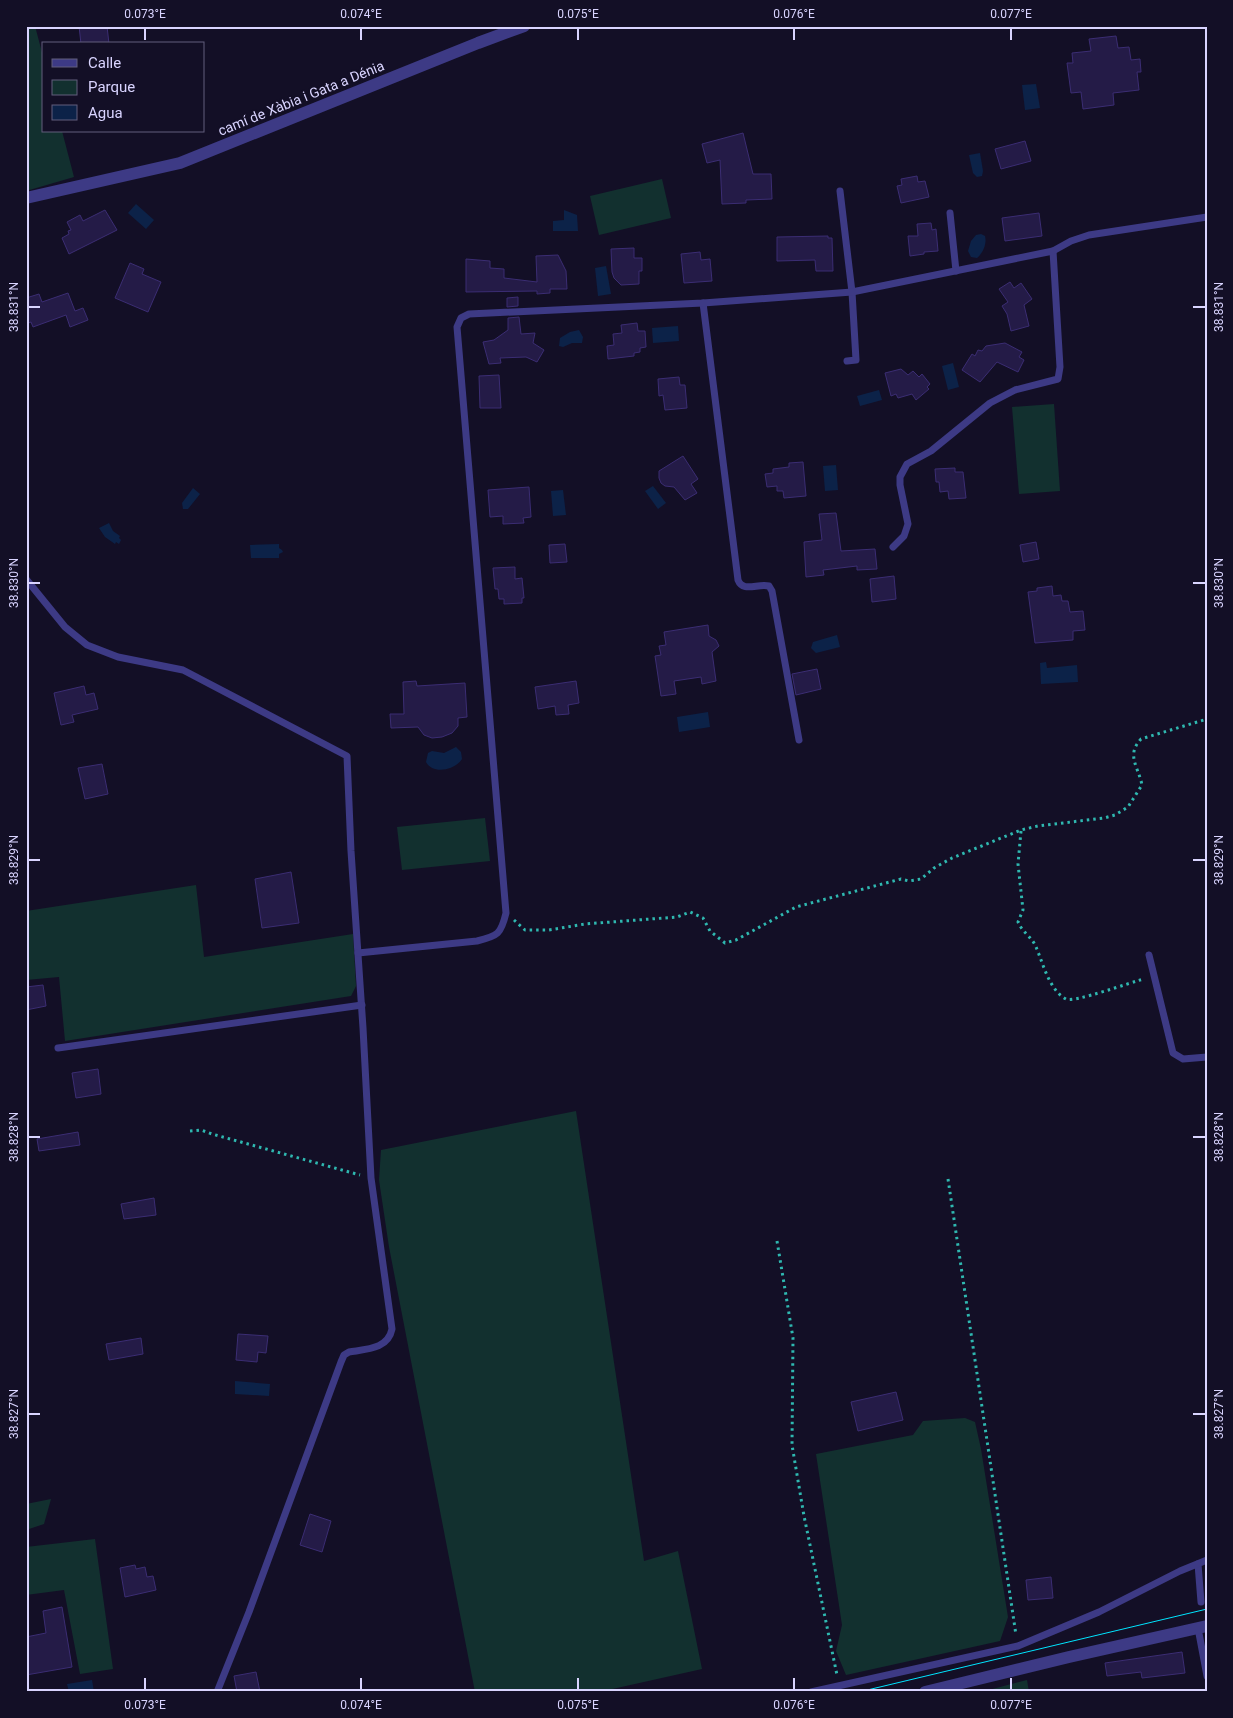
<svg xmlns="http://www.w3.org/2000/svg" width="1233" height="1718" viewBox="0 0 1233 1718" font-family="Roboto,sans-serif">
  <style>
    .green { fill: #12302f }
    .water { fill: #0c2248 }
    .building { fill: #241b47; stroke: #3b2d73 }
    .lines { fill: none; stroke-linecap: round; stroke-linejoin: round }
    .path { stroke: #2fb8b0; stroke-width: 3; stroke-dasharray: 2.5 4; stroke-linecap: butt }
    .lane { stroke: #3d3a85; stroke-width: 7 }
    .street { stroke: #3d3a85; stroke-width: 12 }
    .tram { stroke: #00e5ff; stroke-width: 1 }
    .ticks { fill: none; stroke: #d9d4ff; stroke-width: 2 }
    .labels { text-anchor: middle; stroke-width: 4; stroke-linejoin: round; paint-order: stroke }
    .street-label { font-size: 14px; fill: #d9d4ff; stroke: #130f26 }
    .neatline { fill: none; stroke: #d9d4ff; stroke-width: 2 }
    .ticks-label { font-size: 12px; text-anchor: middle; fill: #d9d4ff }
  </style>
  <rect width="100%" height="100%" fill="#130f26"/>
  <g class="green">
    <polygon points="26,26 35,26 44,60 44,131 62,131 74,177 26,191"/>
    <polygon points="662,179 671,218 599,235 590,196"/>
    <polygon points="1054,404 1060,491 1019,494 1012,407"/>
    <polygon points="485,818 490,861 402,870 397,827"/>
    <polygon points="196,885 204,957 353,934 356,986 351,996 65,1041 59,977 26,980 26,911"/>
    <polygon points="576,1111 644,1561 678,1551 702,1669 599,1692 475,1692 389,1247 379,1180 381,1150"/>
    <polygon points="965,1418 975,1422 981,1449 1008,1617 1000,1641 846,1675 836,1651 842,1625 816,1454 913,1435 923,1421"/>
    <polygon points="51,1499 44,1524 26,1530 26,1504"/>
    <polygon points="95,1539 113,1669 80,1674 64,1590 26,1595 26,1547"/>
    <polygon points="1027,1680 1029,1692 981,1692"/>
  </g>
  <g class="water">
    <polygon points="1036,84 1040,108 1025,110 1022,85"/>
    <polygon points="980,153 983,171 982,176 977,177 973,173 969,155"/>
    <polygon points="136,204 154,220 146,229 128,213"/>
    <polygon points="564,210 577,215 578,231 553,231 553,221 564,220"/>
    <path d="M981,234L985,236C987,244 983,253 977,258L971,257L968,251L971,241L976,235Z"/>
    <polygon points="606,266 611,294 598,296 595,268"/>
    <polygon points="678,326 679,341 653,343 652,328"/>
    <polygon points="579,330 583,337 582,343 572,343 563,347 559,346 560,338 570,332"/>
    <polygon points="953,363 959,387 948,390 942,366"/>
    <polygon points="879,390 882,400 860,406 857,396"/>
    <polygon points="836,465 838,490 825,491 823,466"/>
    <polygon points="653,486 666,503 658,509 645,491"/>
    <polygon points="193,488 200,494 188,509 183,509 182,503"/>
    <polygon points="563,490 566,515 553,516 551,491"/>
    <polygon points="109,523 113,531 120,536 119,538 121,540 119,544 116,542 115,544 105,537 99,528"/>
    <polygon points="279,544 279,548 282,550 283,552 279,554 279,558 251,558 250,545"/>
    <polygon points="837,635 840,647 816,653 811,648 813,642"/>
    <polygon points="1046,662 1047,668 1077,665 1078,682 1041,684 1040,663"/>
    <polygon points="708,712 710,727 679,732 677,717"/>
    <path d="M456,747L461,752L462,759C455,770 433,775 426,762L428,753L432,751L444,753Z"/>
    <polygon points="235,1381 270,1384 269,1396 235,1394"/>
    <polygon points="92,1680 94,1692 69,1692 67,1684"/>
  </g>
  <g class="building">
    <polygon points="79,26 107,26 109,44 81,44"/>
    <polygon points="1116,36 1118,48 1129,47 1131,60 1140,59 1141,72 1137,72 1139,90 1113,93 1114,105 1083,109 1081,92 1071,93 1067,63 1073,63 1072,53 1091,51 1089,39"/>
    <polygon points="743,133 753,174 771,174 772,199 746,200 746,203 722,204 720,160 707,163 702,144"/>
    <polygon points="1025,141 1031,161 1001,169 995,149"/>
    <polygon points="917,176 918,182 925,181 929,197 901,203 897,186 902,185 901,179"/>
    <polygon points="105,210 117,230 69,254 62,238 69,234 68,231 71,230 67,222 80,215 83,221"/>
    <polygon points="1039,213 1042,236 1005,241 1002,218"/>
    <polygon points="931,223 932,230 936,229 938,251 924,252 924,254 910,256 908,236 918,236 917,224"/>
    <polygon points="828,236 828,238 832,238 833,271 816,271 815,260 777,261 777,237"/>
    <polygon points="634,248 634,258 642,258 642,271 639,271 639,284 621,285 614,278 612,272 611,249"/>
    <polygon points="700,252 701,260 710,259 712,281 684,283 681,254"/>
    <polygon points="558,255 566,271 567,289 550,289 550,293 537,294 537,291 466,292 466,259 490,261 490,268 504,269 504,278 537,282 536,256"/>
    <polygon points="130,263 144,269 142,274 161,282 148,312 115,298"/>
    <polygon points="1010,282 1014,288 1021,283 1032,299 1024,305 1029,326 1011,331 1007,314 1002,306 1008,302 999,289"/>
    <polygon points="68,293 75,311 83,308 88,320 70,327 66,315 33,327 31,322 26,324 26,298 39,294 42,302"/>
    <polygon points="518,297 518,306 507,307 507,298"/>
    <polygon points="519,317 521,334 535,333 533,343 544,350 537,362 526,357 500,358 501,363 489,364 483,342 494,340 508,330 508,318"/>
    <polygon points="637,323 638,331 645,331 646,347 640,348 640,352 634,353 634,356 608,359 607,346 614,345 613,334 622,333 621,325"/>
    <polygon points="1005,343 1022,352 1019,357 1024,360 1018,372 997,362 980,382 962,370 972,354 975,356 978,350 982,351 986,346"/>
    <polygon points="901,369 908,375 913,371 919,377 922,374 930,384 927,387 929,389 916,400 912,394 898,398 896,394 891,396 885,373"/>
    <polygon points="499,375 501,408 480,408 479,376"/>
    <polygon points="679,377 680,385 685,385 687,408 665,410 663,395 659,396 658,379"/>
    <polygon points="683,456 698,479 691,484 697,493 685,500 674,487 665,486 661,483 659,478 659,471"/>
    <polygon points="803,462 806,496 784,498 783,491 777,491 777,486 767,487 765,474 773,473 773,469 789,467 789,463"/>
    <polygon points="955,468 955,472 963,472 966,498 949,499 948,491 940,492 939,482 936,482 935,469"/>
    <polygon points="529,487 531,517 523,518 524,523 503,524 503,516 490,517 488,490"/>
    <polygon points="836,513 841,551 875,549 877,569 857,570 857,566 823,570 824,575 806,577 804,542 822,540 819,514"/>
    <polygon points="1036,542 1039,559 1023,562 1020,545"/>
    <polygon points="565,544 567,562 550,563 549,545"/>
    <polygon points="515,567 515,579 522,578 524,598 522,598 522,603 504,604 504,599 499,599 498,589 495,589 493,568"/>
    <polygon points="894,576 896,599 872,602 870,579"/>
    <polygon points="1052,586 1053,596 1061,595 1062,601 1068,601 1070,612 1083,611 1085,630 1073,631 1073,640 1035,643 1028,592 1037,591 1037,588"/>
    <polygon points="708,625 709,636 716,640 719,646 712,652 716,681 702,684 701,677 674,681 676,694 661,696 655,656 661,655 659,646 666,645 664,632"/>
    <polygon points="817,669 821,689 796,695 792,674"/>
    <polygon points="416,681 417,686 465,683 467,717 458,718 458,726 452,733 442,737 432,738 424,735 418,727 391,728 390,714 404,714 403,682"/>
    <polygon points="576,681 579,703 568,705 569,714 556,715 555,706 538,709 535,687"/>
    <polygon points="84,686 86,695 94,693 98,709 72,715 74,722 61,725 54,693"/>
    <polygon points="102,764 108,794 85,799 78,768"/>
    <polygon points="291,872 299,923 262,928 255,879"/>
    <polygon points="43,985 46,1006 26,1010 26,987"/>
    <polygon points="98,1069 101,1094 76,1098 72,1073"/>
    <polygon points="78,1132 80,1145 39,1151 37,1139"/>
    <polygon points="154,1198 156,1215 124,1219 121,1204"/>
    <polygon points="238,1334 268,1336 266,1353 258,1352 257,1362 236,1360"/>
    <polygon points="141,1338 143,1354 109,1360 106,1344"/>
    <polygon points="896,1392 903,1420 858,1431 851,1402"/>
    <polygon points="310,1514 331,1521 322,1552 300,1545"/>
    <polygon points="135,1565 136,1569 145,1567 147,1577 153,1576 156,1590 125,1597 120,1568"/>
    <polygon points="1051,1577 1053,1598 1028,1600 1026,1580"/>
    <polygon points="62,1607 72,1667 26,1675 26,1637 46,1633 43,1611"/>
    <polygon points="1182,1652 1185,1673 1142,1678 1141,1672 1107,1676 1105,1663"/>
    <polygon points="256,1672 260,1692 237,1692 234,1676"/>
  </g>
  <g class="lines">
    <g class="path">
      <path d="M1021,831L1018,864L1023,910L1018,922C1022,932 1032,937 1036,947C1043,963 1049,990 1066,999C1074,1003 1131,982 1144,979"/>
      <path d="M514,920L525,930H549L585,924L677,917L690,912L703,918L710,931L725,943L736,940L796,907L901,879L909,881L921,879L934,868L952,858L1021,830L1038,826L1104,818L1115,815L1128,807L1142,785C1138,766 1126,755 1141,739L1207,719"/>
      <polyline points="190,1131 201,1130 212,1134 360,1175"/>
      <polyline points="948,1179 1016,1635"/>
      <polyline points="777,1241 793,1338 792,1445 804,1516 837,1675"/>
    </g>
    <g class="lane">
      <polyline points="840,191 852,292 856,360 847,361"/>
      <polyline points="950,213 956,271"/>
      <path d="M703,303L738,580C743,593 758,583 769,586L772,591L799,740"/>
      <polyline points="893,547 904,536 908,524 900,485 900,477 907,464 931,451 990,403 1015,390 1058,379 1060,367 1053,251"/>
      <path d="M26,579L65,627L87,645L118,657L183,670L347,756L351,851L363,1028L371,1178L392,1329C388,1349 367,1349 349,1352L344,1355L341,1362L249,1612L217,1692"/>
      <path d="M358,953L477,941C498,936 501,934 506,913L457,327L461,318L469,314L703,303L852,292L1053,251L1071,241L1089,235L1207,217"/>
      <polyline points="1149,955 1173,1053 1183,1059 1207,1057"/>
      <polyline points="58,1048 362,1005"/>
      <polyline points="1198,1564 1201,1602"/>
      <polyline points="1198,1628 1207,1676"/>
      <polyline points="811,1692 1018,1646 1099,1612 1180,1571 1207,1560"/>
    </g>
    <g class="street">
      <polyline points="26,198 180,163 478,43 524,26"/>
      <polyline points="925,1692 1069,1657 1207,1626"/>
    </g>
    <polyline class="tram" points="859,1692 1207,1609"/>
  </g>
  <path class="ticks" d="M145,28V40M361,28V40M578,28V40M794,28V40M1011,28V40M28,307H40M1193,307H1206M28,583H40M1193,583H1206M28,860H40M1193,860H1206M28,1137H40M1193,1137H1206M28,1414H40M1193,1414H1206M145,1678V1690M361,1678V1690M578,1678V1690M794,1678V1690M1011,1678V1690"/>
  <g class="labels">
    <g class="street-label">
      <text transform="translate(301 98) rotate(-22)" y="5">camí de Xàbia i Gata a Dénia</text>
    </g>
  </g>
  <rect width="1233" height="1718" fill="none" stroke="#130f26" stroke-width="55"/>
  <rect x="42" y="42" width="162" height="90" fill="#130f26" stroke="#625e7d"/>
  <rect x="52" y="59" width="25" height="8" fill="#3d3a85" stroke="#625e7d"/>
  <text x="88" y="68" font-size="15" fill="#d9d4ff">Calle</text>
  <rect x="52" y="80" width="25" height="15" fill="#12302f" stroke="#625e7d"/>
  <text x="88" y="92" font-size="15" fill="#d9d4ff">Parque</text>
  <rect x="52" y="105" width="25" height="15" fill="#0c2248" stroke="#625e7d"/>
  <text x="88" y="118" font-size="15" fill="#d9d4ff">Agua</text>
  <rect x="28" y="28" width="1178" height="1662" class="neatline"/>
  <g class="ticks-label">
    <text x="145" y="18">0.073°E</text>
    <text x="361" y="18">0.074°E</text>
    <text x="578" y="18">0.075°E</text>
    <text x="794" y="18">0.076°E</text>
    <text x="1011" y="18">0.077°E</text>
    <text transform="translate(14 307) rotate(-90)" y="4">38.831°N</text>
    <text transform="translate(1219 307) rotate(-90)" y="4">38.831°N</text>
    <text transform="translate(14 583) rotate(-90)" y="4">38.830°N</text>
    <text transform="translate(1219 583) rotate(-90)" y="4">38.830°N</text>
    <text transform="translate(14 860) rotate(-90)" y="4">38.829°N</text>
    <text transform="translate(1219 860) rotate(-90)" y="4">38.829°N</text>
    <text transform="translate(14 1137) rotate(-90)" y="4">38.828°N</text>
    <text transform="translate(1219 1137) rotate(-90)" y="4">38.828°N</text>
    <text transform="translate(14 1414) rotate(-90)" y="4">38.827°N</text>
    <text transform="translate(1219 1414) rotate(-90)" y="4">38.827°N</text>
    <text x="145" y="1709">0.073°E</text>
    <text x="361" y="1709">0.074°E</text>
    <text x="578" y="1709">0.075°E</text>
    <text x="794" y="1709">0.076°E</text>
    <text x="1011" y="1709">0.077°E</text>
  </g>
</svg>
